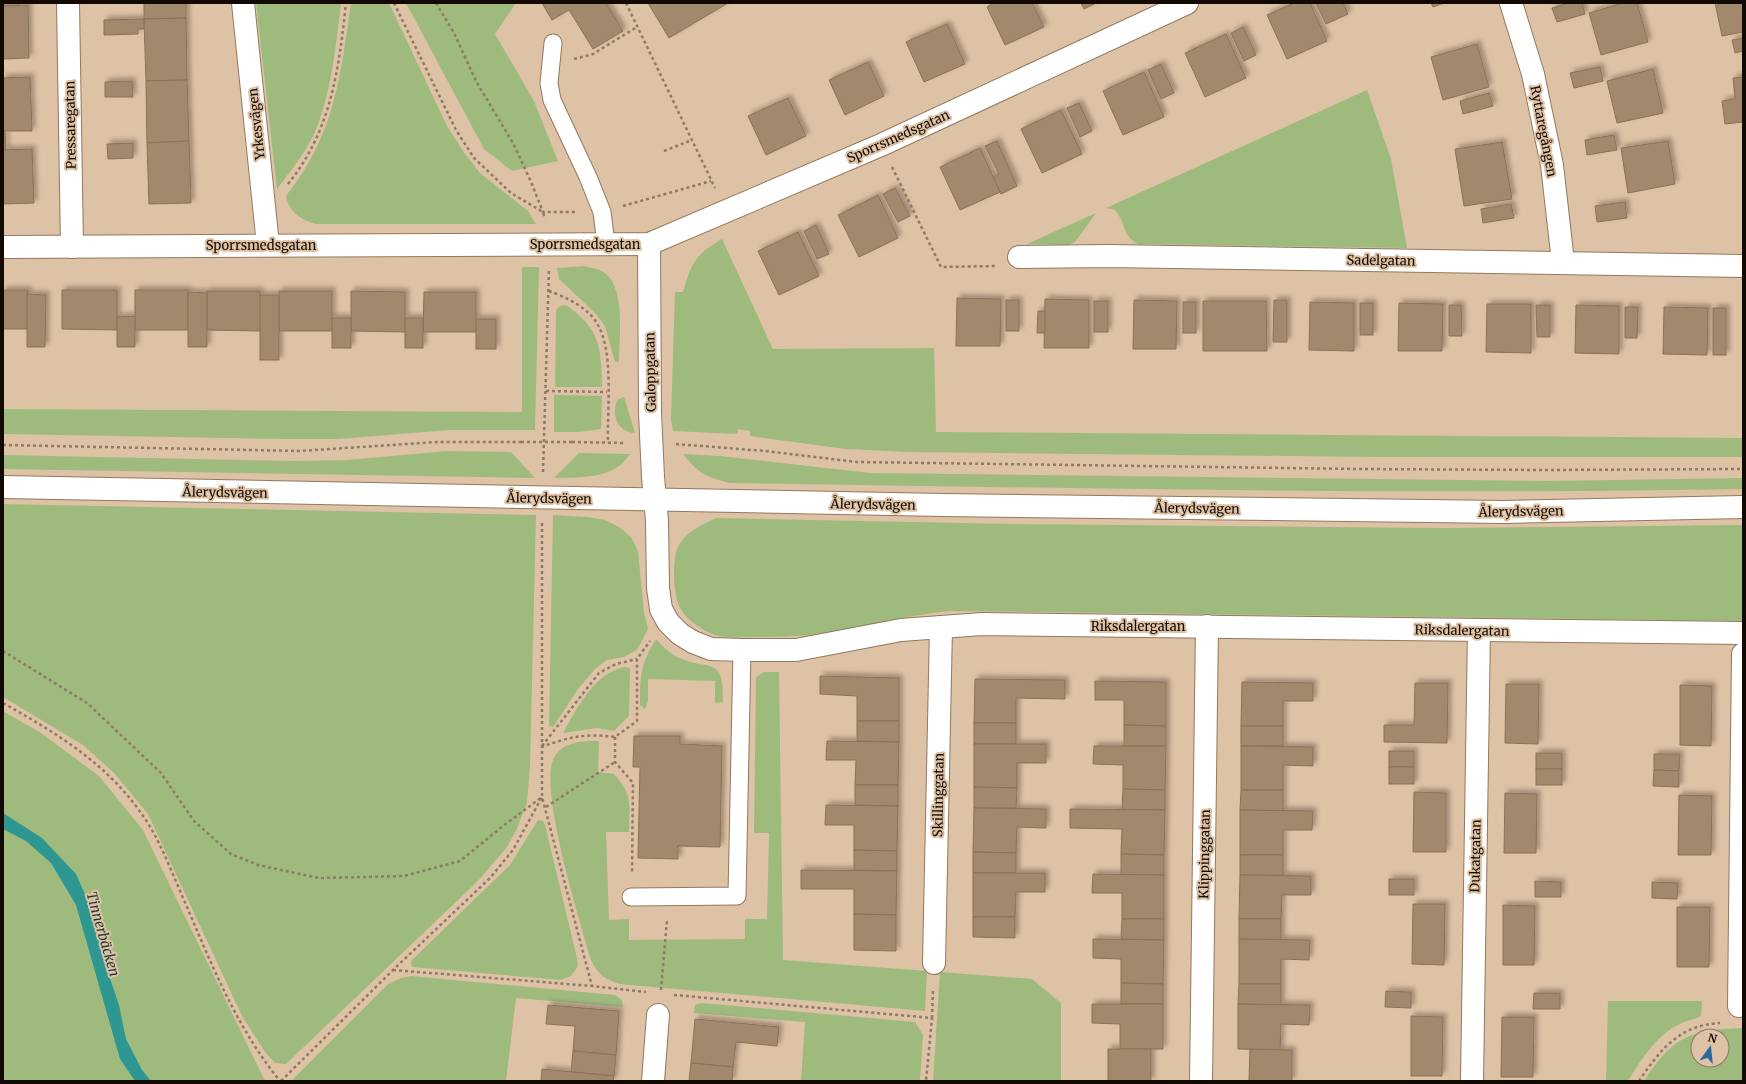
<svg xmlns="http://www.w3.org/2000/svg" width="1746" height="1084" viewBox="0 0 1746 1084" font-family="Merriweather,serif">
  <style>
    .green { fill: #9ebb7d; fill-rule: evenodd }
    .water { fill: #2f9791 }
    .building { fill: #a2886d; stroke: #8b7256; filter: url(#shadow) }
    .lines { fill: none; stroke-linecap: round; stroke-linejoin: round }
    .lane-casing { stroke: #92785d; stroke-width: 19 }
    .street-casing { stroke: #92785d; stroke-width: 24 }
    .secondary-casing { stroke: #92785d; stroke-width: 24 }
    .path { stroke: #8e7a65; stroke-width: 2.5; stroke-dasharray: 3 3; stroke-linecap: butt }
    .lane { stroke: #fff; stroke-width: 17 }
    .street { stroke: #fff; stroke-width: 22 }
    .secondary { stroke: #fff; stroke-width: 22 }
    .path-bridge { stroke: #8e7a65; stroke-width: 2.5; stroke-dasharray: 3 3; stroke-linecap: butt }
    .labels { text-anchor: middle; stroke-width: 4; stroke-linejoin: round; paint-order: stroke }
    .street-label { font-size: 13px; fill: #120902; stroke: #dec2a5 }
    .water-label { font-size: 14px; font-style: italic; fill: #213836; stroke: #dec2a5 }
  </style>
  <defs>
    <filter id="shadow"><feDropShadow dx="3.5" dy="-3.5" stdDeviation="2" flood-color="#0004"/></filter>
  </defs>
  <rect width="100%" height="100%" fill="#dec2a5"/>
  <g class="green">
    <path d="M256,3H341C336,44 332,88 317,127C308,150 292,169 277,189Z"/>
    <path d="M351,3H389L447,126L463,151L480,173L528,211L536,224H316C301,220 289,212 286,196C335,134 340,78 351,3Z"/>
    <polygon points="406,3 516,3 495,34 534,101 558,161 512,171 484,149"/>
    <path d="M1367,90L1391,159L1407,248L1138,244C1122,236 1126,223 1115,210L1106,208Z"/>
    <polygon points="1096,213 1075,242 1068,245 1027,244"/>
    <path d="M722,239L773,349L934,348L936,432L1743,438V457H1375L909,452L845,449L750,436V431L738,429L737,434L673,431L671,420L675,292H683C691,263 696,254 722,239Z"/>
    <path d="M585,266C591,268 600,269 605,273C626,289 619,339 619,362H615L605,326L595,313L559,279L557,268Z"/>
    <polygon points="522,267 539,267 535,430 449,430 339,439 284,439 3,434 3,409 522,412"/>
    <path d="M566,305C601,329 601,348 602,387H555L556,310L560,306Z"/>
    <polygon points="554,395 602,396 601,429 579,432 554,432"/>
    <path d="M624,397L635,433C618,432 611,416 617,400Z"/>
    <polygon points="447,451 511,452 535,478 3,469 3,455 296,461 348,460"/>
    <path d="M579,453L630,454C614,480 580,477 554,478Z"/>
    <path d="M683,454L720,456L870,473L1548,481L1743,478V489C1405,495 1068,488 730,483C706,477 699,474 683,454Z"/>
    <polygon points="3,504 536,515 530,766 527,803 516,831 507,847 478,881 286,1064 275,1063 265,1052 242,1016 148,814 114,773 83,745 3,697"/>
    <polygon points="553,515 587,517 605,520 619,527 631,537 638,551 644,613 648,629 637,650 624,657 607,660 595,669 578,689 553,727 549,726"/>
    <path d="M717,518L1012,524L1443,528L1743,525V621L951,611C908,615 866,626 823,633C800,637 778,637 756,637C746,637 735,638 725,637C711,636 693,625 684,614C673,600 673,574 675,558C677,536 700,525 717,518Z"/>
    <path d="M656,639C662,645 668,652 675,656C708,673 724,652 723,702L715,703V681L648,679V701L645,709L640,705C640,675 640,666 656,639Z"/>
    <path d="M625,667L630,668L629,716L614,731L597,728L563,733C577,708 595,672 625,667Z"/>
    <path d="M764,672H779L783,960L927,971L925,1011L619,984C605,979 597,974 591,960C581,925 536,782 555,756C565,741 583,741 599,741L598,772L614,774C634,797 629,803 629,832H606L609,920L629,919V940L745,939V919H767L769,833H754L756,677Z"/>
    <polygon points="3,711 41,733 99,776 143,830 265,1081 3,1081"/>
    <polygon points="538,820 543,821 545,825 577,958 578,966 571,976 560,980 412,967 411,963 412,960 510,865"/>
    <polygon points="940,972 1032,979 1061,1003 1061,1081 933,1081"/>
    <polygon points="411,976 615,995 622,1000 623,1007 516,998 506,1081 291,1081 388,984 401,978"/>
    <path d="M1608,1001H1702L1701,1016C1694,1020 1687,1020 1680,1024C1656,1035 1642,1059 1628,1081H1606Z"/>
    <polygon points="702,1003 915,1022 923,1035 920,1081 801,1081 805,1022 694,1013 695,1005"/>
    <path d="M1743,1028V1081H1644C1674,1036 1689,1030 1743,1028ZM1698,1036H1722V1060H1698Z"/>
  </g>
  <polygon class="water" points="3,813 42,838 76,874 93,912 102,955 119,1005 126,1039 142,1070 151,1081 135,1081 120,1059 76,905 51,863 26,841 3,829"/>
  <g class="building">
    <rect x="3" y="3" width="16" height="3"/>
    <polygon points="144,3 186,3 186,18 144,19"/>
    <polygon points="542,3 606,3 623,31 593,49 569,10 552,20"/>
    <polygon points="648,3 728,3 669,38"/>
    <polygon points="994,3 1032,3 1044,27 1005,45 987,7"/>
    <polygon points="1081,3 1096,3 1084,9"/>
    <polygon points="1294,3 1310,3 1327,41 1287,59 1267,15"/>
    <polygon points="1316,3 1343,3 1348,14 1326,24"/>
    <polygon points="1431,3 1444,3 1433,7"/>
    <polygon points="1569,3 1582,3 1585,14 1557,22 1552,8"/>
    <polygon points="1623,3 1637,3 1648,42 1601,55 1589,13"/>
    <polygon points="1715,3 1743,3 1743,32 1722,36"/>
    <polygon points="28,5 29,58 3,59 3,6"/>
    <polygon points="186,18 187,80 146,81 144,19"/>
    <polygon points="144,19 144,29 138,29 138,34 104,35 104,20"/>
    <polygon points="947,24 965,64 924,82 906,42"/>
    <polygon points="1243,27 1256,55 1244,61 1231,33"/>
    <polygon points="1226,34 1246,78 1205,97 1185,53"/>
    <polygon points="1743,38 1743,51 1735,53 1732,40"/>
    <polygon points="1477,44 1489,87 1443,100 1431,57"/>
    <polygon points="868,62 884,96 845,115 829,80"/>
    <polygon points="1161,64 1174,93 1161,99 1148,70"/>
    <polygon points="1600,67 1603,81 1574,88 1570,73"/>
    <polygon points="1653,69 1663,113 1617,123 1607,81"/>
    <polygon points="1144,72 1164,117 1123,135 1103,91"/>
    <polygon points="30,77 32,131 3,131 3,78"/>
    <polygon points="1743,77 1743,122 1725,124 1722,101 1735,99 1733,78"/>
    <polygon points="187,80 189,141 147,143 146,81"/>
    <polygon points="132,81 133,97 105,97 105,82"/>
    <polygon points="1489,93 1493,106 1463,114 1460,101"/>
    <polygon points="788,98 806,136 766,155 748,116"/>
    <polygon points="1079,103 1092,131 1080,137 1067,108"/>
    <polygon points="1061,110 1082,154 1042,173 1021,129"/>
    <polygon points="3,131 5,131 6,150 3,150"/>
    <polygon points="1614,135 1617,150 1587,155 1585,140"/>
    <polygon points="189,141 191,203 149,204 147,143"/>
    <polygon points="997,141 1017,186 1001,194 993,177 999,174 985,146"/>
    <polygon points="1668,141 1675,184 1628,193 1621,148"/>
    <polygon points="1502,142 1512,199 1464,206 1455,149"/>
    <polygon points="133,143 133,158 108,159 107,144"/>
    <polygon points="980,148 1000,192 960,210 940,167"/>
    <polygon points="32,149 34,203 3,204 3,150"/>
    <polygon points="895,188 910,216 898,222 883,194"/>
    <polygon points="878,195 898,238 859,257 838,215"/>
    <polygon points="1625,202 1627,218 1597,222 1595,206"/>
    <polygon points="1511,204 1514,218 1483,223 1481,209"/>
    <polygon points="816,225 829,254 817,259 804,231"/>
    <polygon points="798,232 819,276 779,295 758,251"/>
    <polygon points="3,290 28,290 27,329 3,329"/>
    <polygon points="62,290 117,290 117,330 62,329"/>
    <rect x="135" y="290" width="53" height="40"/>
    <polygon points="207,291 260,291 260,331 207,330"/>
    <rect x="279" y="291" width="53" height="40"/>
    <polygon points="351,291 405,292 405,332 351,331"/>
    <polygon points="188,292 207,293 207,347 188,347"/>
    <polygon points="424,292 476,292 476,332 423,332"/>
    <polygon points="27,294 46,295 45,347 27,347"/>
    <rect x="260" y="295" width="19" height="65"/>
    <polygon points="957,298 1001,299 1000,346 956,346"/>
    <polygon points="1045,299 1089,300 1089,348 1044,348"/>
    <rect x="1006" y="300" width="13" height="31"/>
    <polygon points="1134,300 1177,301 1176,349 1133,349"/>
    <polygon points="1274,300 1287,300 1287,342 1273,342"/>
    <rect x="1094" y="301" width="14" height="31"/>
    <polygon points="1203,301 1266,301 1267,351 1203,351"/>
    <rect x="1183" y="302" width="13" height="31"/>
    <polygon points="1310,302 1354,303 1354,351 1309,350"/>
    <rect x="1360" y="303" width="13" height="32"/>
    <polygon points="1399,303 1443,304 1442,351 1398,351"/>
    <polygon points="1487,304 1531,304 1531,353 1486,352"/>
    <polygon points="1449,305 1461,305 1462,336 1449,336"/>
    <polygon points="1536,305 1550,305 1550,337 1537,337"/>
    <polygon points="1576,305 1619,306 1619,354 1575,353"/>
    <polygon points="1625,307 1638,307 1637,338 1625,338"/>
    <polygon points="1664,307 1708,308 1707,355 1663,354"/>
    <rect x="1713" y="308" width="13" height="47"/>
    <polygon points="1038,311 1045,311 1045,333 1037,333"/>
    <polygon points="135,316 135,347 117,347 117,317"/>
    <rect x="332" y="318" width="19" height="30"/>
    <rect x="405" y="318" width="18" height="30"/>
    <rect x="476" y="319" width="20" height="30"/>
    <polygon points="820,676 899,678 899,721 857,721 857,696 820,694"/>
    <polygon points="975,679 1065,680 1065,699 1016,698 1016,723 974,723"/>
    <polygon points="1095,681 1166,682 1166,726 1124,725 1124,700 1095,700"/>
    <polygon points="1242,682 1313,683 1313,701 1283,701 1283,726 1241,726"/>
    <polygon points="1415,683 1448,683 1447,743 1384,742 1384,725 1414,725"/>
    <polygon points="1506,684 1539,684 1538,744 1505,743"/>
    <polygon points="1680,685 1712,686 1711,746 1680,745"/>
    <polygon points="857,721 899,721 899,742 857,741"/>
    <rect x="974" y="723" width="42" height="21"/>
    <polygon points="1124,725 1166,726 1166,746 1124,746"/>
    <rect x="1241" y="726" width="42" height="20"/>
    <polygon points="634,736 680,736 680,744 722,746 720,847 678,846 678,859 638,858 640,767 633,767"/>
    <polygon points="827,741 899,742 898,785 855,785 856,760 826,760"/>
    <polygon points="974,744 1046,744 1046,763 1017,763 1017,788 974,787"/>
    <polygon points="1094,746 1166,746 1165,790 1123,789 1123,765 1093,764"/>
    <polygon points="1241,746 1313,747 1313,766 1283,765 1283,790 1241,790"/>
    <rect x="1389" y="751" width="25" height="16"/>
    <rect x="1536" y="753" width="26" height="16"/>
    <polygon points="1654,754 1680,754 1679,771 1654,770"/>
    <rect x="1389" y="767" width="25" height="17"/>
    <rect x="1536" y="769" width="26" height="16"/>
    <polygon points="1654,770 1679,771 1679,787 1653,786"/>
    <polygon points="855,785 898,785 898,806 855,805"/>
    <polygon points="974,787 1017,788 1016,808 974,808"/>
    <polygon points="1123,789 1165,790 1165,810 1122,810"/>
    <polygon points="1241,790 1283,790 1283,811 1240,810"/>
    <polygon points="1414,792 1446,793 1446,852 1413,852"/>
    <polygon points="1505,793 1537,794 1536,853 1504,853"/>
    <polygon points="1679,795 1712,796 1711,855 1678,855"/>
    <polygon points="826,805 898,806 897,851 854,850 854,825 825,825"/>
    <polygon points="974,808 1046,809 1046,828 1017,827 1016,853 973,852"/>
    <polygon points="1070,809 1165,810 1164,855 1121,854 1122,829 1070,828"/>
    <polygon points="1240,810 1313,811 1312,830 1283,830 1283,855 1240,855"/>
    <polygon points="854,850 897,851 897,871 854,870"/>
    <polygon points="973,852 1016,853 1016,873 973,873"/>
    <polygon points="1121,854 1164,855 1164,875 1121,875"/>
    <rect x="1240" y="855" width="43" height="20"/>
    <polygon points="801,870 897,871 896,915 854,914 854,889 801,889"/>
    <polygon points="973,873 1045,873 1045,892 1016,892 1015,917 973,917"/>
    <polygon points="1093,874 1164,875 1164,919 1122,919 1122,893 1092,893"/>
    <polygon points="1240,875 1311,876 1311,895 1282,895 1281,919 1239,919"/>
    <rect x="1389" y="879" width="25" height="16"/>
    <polygon points="1535,881 1561,882 1561,897 1535,897"/>
    <polygon points="1652,882 1678,883 1677,899 1652,898"/>
    <polygon points="1413,904 1445,904 1444,965 1412,964"/>
    <polygon points="1503,905 1535,906 1534,965 1503,965"/>
    <polygon points="1677,907 1710,907 1709,967 1677,967"/>
    <polygon points="854,914 896,915 896,951 854,950"/>
    <polygon points="973,917 1015,917 1015,938 973,937"/>
    <polygon points="1122,919 1164,919 1164,940 1121,939"/>
    <polygon points="1239,919 1281,919 1281,940 1239,939"/>
    <polygon points="1093,939 1164,940 1163,984 1121,983 1121,959 1093,958"/>
    <polygon points="1239,939 1310,940 1309,960 1281,959 1281,984 1239,984"/>
    <polygon points="1121,983 1163,984 1163,1004 1121,1004"/>
    <polygon points="1239,984 1281,984 1281,1005 1238,1004"/>
    <polygon points="1386,991 1411,992 1411,1008 1385,1007"/>
    <polygon points="1534,993 1560,993 1560,1009 1533,1009"/>
    <polygon points="1092,1004 1163,1004 1163,1049 1120,1049 1120,1024 1092,1023"/>
    <polygon points="1238,1004 1310,1005 1309,1025 1281,1024 1280,1050 1238,1049"/>
    <polygon points="548,1005 619,1011 616,1055 573,1051 575,1026 546,1024"/>
    <polygon points="1411,1016 1443,1017 1442,1076 1411,1076"/>
    <polygon points="1502,1017 1534,1017 1533,1077 1501,1077"/>
    <polygon points="695,1019 779,1027 777,1046 736,1042 733,1067 691,1063"/>
    <rect x="1108" y="1049" width="43" height="32"/>
    <polygon points="1250,1049 1292,1050 1292,1081 1249,1081"/>
    <polygon points="573,1051 616,1055 614,1076 571,1072"/>
    <polygon points="691,1063 733,1067 732,1081 689,1081"/>
    <polygon points="542,1069 614,1076 613,1081 541,1081"/>
  </g>
  <g class="lines">
    <g class="lane-casing">
      <g id="lane">
        <polyline points="553,43 549,83 552,100 588,177 602,212 606,244"/>
        <polyline points="631,897 737,896 742,650"/>
      </g>
    </g>
    <g class="street-casing">
      <g id="street">
        <polyline points="68,3 72,247"/>
        <polyline points="243,3 268,245"/>
        <polyline points="1511,3 1533,74 1552,165 1563,262"/>
        <polyline points="649,244 650,413 653,477 657,521 658,588 661,609 668,622 680,634 693,642 711,649 742,650 796,650 901,630 982,624 1743,633"/>
        <polyline points="3,247 649,244 881,145 1187,3"/>
        <polyline points="1019,257 1108,256 1743,266"/>
        <polyline points="934,963 941,627"/>
        <polyline points="1739,1006 1743,654"/>
        <polyline points="653,1081 658,1015"/>
        <polyline points="1201,1081 1207,626"/>
        <polyline points="1472,1081 1479,630"/>
      </g>
    </g>
    <g class="secondary-casing">
      <polyline id="secondary" points="3,487 943,505 1504,512 1743,507"/>
    </g>
    <g class="path">
      <polyline points="394,3 456,130 474,158 511,193 543,212 545,219"/>
      <polyline points="436,3 454,33 476,81 514,145 531,182 543,212 577,212"/>
      <polyline points="626,3 715,188"/>
      <polyline points="574,59 593,54 637,27"/>
      <polyline points="664,151 692,140"/>
      <polyline points="892,167 941,267 996,266"/>
      <path d="M288,184C331,131 339,69 346,3"/>
      <polyline points="623,206 711,181"/>
      <path d="M549,291C566,297 589,308 598,325C614,353 607,410 608,443"/>
      <polyline points="546,391 607,392"/>
      <polyline points="572,442 625,443"/>
      <polyline points="676,444 765,451 857,462 1357,469 1546,470 1743,469"/>
      <polyline points="3,445 300,451 437,442 521,442"/>
      <polyline points="543,472 549,269"/>
      <polyline points="542,523 542,797 592,986"/>
      <polyline points="3,651 87,703 161,773 194,821 231,854 258,865 319,878 404,876 460,861 503,826 542,797"/>
      <path d="M3,703C56,733 105,762 141,813C160,839 171,871 184,900C211,963 236,1027 280,1081"/>
      <polyline points="615,737 615,762 633,783 632,874"/>
      <polyline points="542,746 599,673 616,664 637,659"/>
      <path d="M541,747C570,737 584,733 615,737L637,721V659L650,641"/>
      <polyline points="546,807 615,762"/>
      <polyline points="393,970 592,986 646,992"/>
      <polyline points="661,990 667,920"/>
      <polyline points="674,995 932,1018 926,1081"/>
      <polyline points="932,1018 933,989"/>
      <polyline points="281,1081 393,970 490,878 513,850 542,797"/>
      <path d="M1639,1081C1660,1050 1679,1025 1720,1023"/>
    </g>
    <use href="#lane" class="lane"/>
    <use href="#street" class="street"/>
    <use href="#secondary" class="secondary"/>
    <polyline class="path-bridge" points="521,442 572,442"/>
  </g>
  <g class="labels">
    <g class="street-label">
      <text transform="translate(256 124) rotate(-96)" y="5">Yrkesvägen</text>
      <text transform="translate(70 125) rotate(-91)" y="5">Pressaregatan</text>
      <text transform="translate(1544 131) rotate(79)" y="5">Ryttaregången</text>
      <text transform="translate(898 136) rotate(-24)" y="5">Sporrsmedsgatan</text>
      <text x="585" y="249">Sporrsmedsgatan</text>
      <text x="261" y="250">Sporrsmedsgatan</text>
      <text transform="translate(1381 260) rotate(1)" y="5">Sadelgatan</text>
      <text transform="translate(650 372) rotate(-91)" y="5">Galoppgatan</text>
      <text transform="translate(225 492) rotate(1)" y="5">Ålerydsvägen</text>
      <text transform="translate(549 498) rotate(1)" y="5">Ålerydsvägen</text>
      <text transform="translate(873 504) rotate(1)" y="5">Ålerydsvägen</text>
      <text transform="translate(1197 508) rotate(1)" y="5">Ålerydsvägen</text>
      <text transform="translate(1521 511) rotate(-1)" y="5">Ålerydsvägen</text>
      <text x="1138" y="631">Riksdalergatan</text>
      <text transform="translate(1462 630) rotate(1)" y="5">Riksdalergatan</text>
      <text transform="translate(938 795) rotate(-89)" y="5">Skillinggatan</text>
      <text transform="translate(1204 854) rotate(-89)" y="5">Klippinggatan</text>
      <text transform="translate(1475 856) rotate(-89)" y="5">Dukatgatan</text>
    </g>
    <g class="water-label">
      <text transform="translate(103 934) rotate(74)" y="5">Tinnerbäcken</text>
    </g>
  </g>
  <rect width="1746" height="1084" fill="none" stroke="#120902" stroke-width="8"/>
  <g transform="translate(1710 1048) rotate(15)"><circle r="19" fill="#dec2a5" stroke="#8c7864"/>
  <path d="M0-3L7 15L0 10L-7 15Z" fill="#2b689f"/>
  <text y="-6" font-size="11" font-weight="bold" text-anchor="middle" fill="#120902">N</text>
  </g>
</svg>
